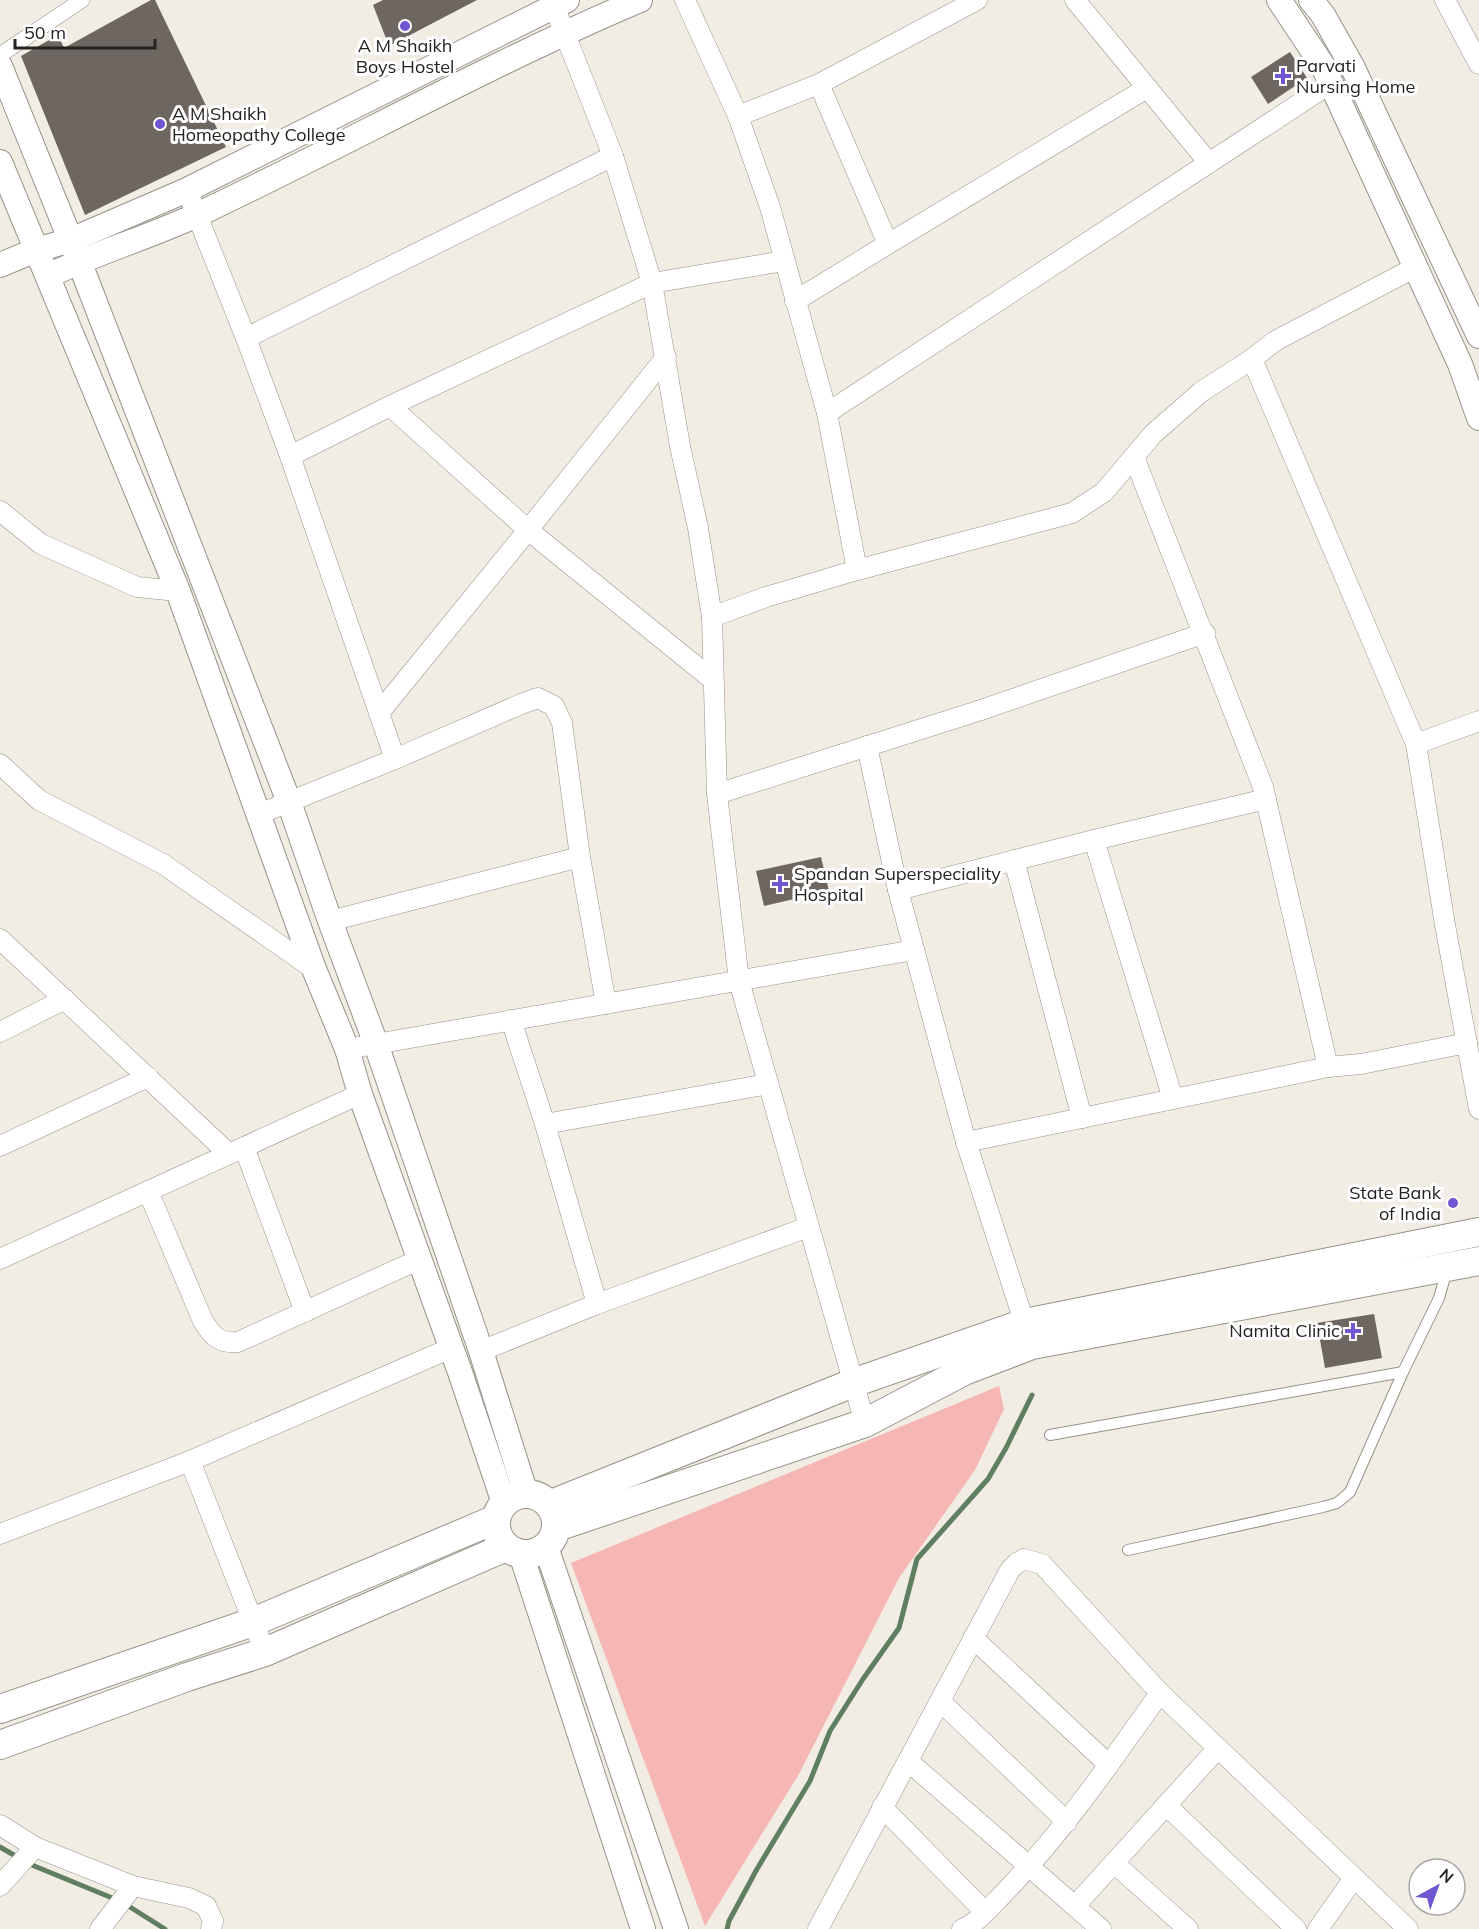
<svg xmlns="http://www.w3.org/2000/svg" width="1479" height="1929" viewBox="0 0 1479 1929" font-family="Mulish,sans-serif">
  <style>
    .green { fill: #f6b6b3 }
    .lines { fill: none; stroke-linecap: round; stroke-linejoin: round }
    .stream { stroke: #607e60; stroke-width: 5 }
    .building { fill: #6e6661 }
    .service-casing { stroke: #97938a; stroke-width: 12 }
    .pedestrian-casing { stroke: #97938a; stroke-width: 16 }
    .minor-casing { stroke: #97938a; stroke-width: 21 }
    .tertiary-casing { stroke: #97938a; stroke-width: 26 }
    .secondary-casing { stroke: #97938a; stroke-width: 30 }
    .service { stroke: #fff; stroke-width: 10 }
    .pedestrian { stroke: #fff; stroke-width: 15 }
    .minor { stroke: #fff; stroke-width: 20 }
    .tertiary { stroke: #fff; stroke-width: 24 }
    .secondary { stroke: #fff; stroke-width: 28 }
    .poi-dot { fill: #6e57d1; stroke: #fff; stroke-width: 2 }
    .labels { text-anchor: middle; stroke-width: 6; stroke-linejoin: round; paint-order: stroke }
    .poi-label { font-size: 18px; fill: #252320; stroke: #fff; text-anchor: start }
  </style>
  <rect width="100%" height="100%" fill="#f2ede4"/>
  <polygon class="green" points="999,1386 1004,1409 975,1470 899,1578 799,1774 705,1926 571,1563"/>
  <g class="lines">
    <g class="stream">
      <polyline points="0,1847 19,1858"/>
      <polyline points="27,1863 122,1902 165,1929"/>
      <polyline points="727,1929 729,1921 757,1869 810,1781 830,1731 863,1679 899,1628 917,1559 988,1479 1006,1448 1032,1395"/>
    </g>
  </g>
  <g class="building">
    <polygon points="151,0 155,0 226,147 85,215 21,56 58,35 64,48"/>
    <polygon points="383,0 477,0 389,46 373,5"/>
    <polygon points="1290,52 1307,78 1268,104 1251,77"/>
    <polygon points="821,857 829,891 764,906 756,871"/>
    <polygon points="1374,1314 1382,1358 1325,1368 1317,1323"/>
  </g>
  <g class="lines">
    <g class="service-casing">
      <g id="service">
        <polyline points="1050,1435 1403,1372"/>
        <polyline points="1128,1550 1323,1507 1337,1503 1350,1492 1403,1372 1439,1298 1447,1270"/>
      </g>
    </g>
    <g class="pedestrian-casing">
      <polyline id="pedestrian" points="0,55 82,0"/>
    </g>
    <g class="minor-casing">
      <g id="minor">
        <polyline points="685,0 738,116 770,207 827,413 857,570"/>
        <polyline points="1075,0 1209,163"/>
        <polyline points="1445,0 1479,64"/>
        <polyline points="554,6 613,156 652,283 680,446 698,528 712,617 717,794 739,981 865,1423"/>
        <polyline points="819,84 888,244 1147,88"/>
        <polyline points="738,116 819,84 977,0"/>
        <polyline points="187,190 246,338 290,456"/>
        <polyline points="795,301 888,244"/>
        <polyline points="246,338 613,156"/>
        <polyline points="1252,359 1416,744 1445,925 1479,1109"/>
        <polyline points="390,406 528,530 713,680"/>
        <polyline points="827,413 1331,83"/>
        <polyline points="1134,457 1263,787 1328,1067"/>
        <polyline points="0,511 41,544 137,587 178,591"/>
        <polyline points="712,617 766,597 857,570 1072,513 1104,492 1153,434 1201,392 1252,359 1275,341 1416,267"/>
        <polyline points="379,713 528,530 666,357"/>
        <polyline points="1416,744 1479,721"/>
        <polyline points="867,746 898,890"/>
        <polyline points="395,759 521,704 538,698 554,706 562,723 580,857 606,1004"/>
        <polyline points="0,764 39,800 163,864 314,969"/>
        <polyline points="717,794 978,711 1205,633"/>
        <polyline points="259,814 395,759 290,456 390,406 652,283 784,261"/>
        <polyline points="1094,840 1173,1099"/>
        <polyline points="1014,860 1082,1118"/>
        <polyline points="330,921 580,857"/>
        <polyline points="0,939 229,1154"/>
        <polyline points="511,1020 545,1124"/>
        <polyline points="0,1032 65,999"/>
        <polyline points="347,1049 914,950"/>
        <polyline points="768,1084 545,1124 597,1304 808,1227"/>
        <polyline points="966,1142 898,890 1094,840 1266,799"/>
        <polyline points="0,1146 148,1077"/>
        <polyline points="244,1147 305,1312"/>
        <path d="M148,1191L203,1321C212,1336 220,1344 238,1342L420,1259"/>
        <polyline points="0,1259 360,1094"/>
        <polyline points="1028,1334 966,1142 1328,1067 1361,1064 1467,1043"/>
        <polyline points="481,1351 597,1304"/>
        <polyline points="190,1461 265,1652"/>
        <polyline points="0,1534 190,1461 451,1348"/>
        <polyline points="973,1638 1109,1765"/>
        <polyline points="940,1701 1067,1822"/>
        <polyline points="908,1761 1101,1929"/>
        <polyline points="1166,1805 1296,1929"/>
        <polyline points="882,1807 985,1912"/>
        <polyline points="0,1825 35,1847 133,1886 189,1898 206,1906 213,1921 211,1929"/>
        <polyline points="1114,1863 1188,1929"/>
        <polyline points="0,1886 35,1847"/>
        <polyline points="1075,1906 1218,1748"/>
        <polyline points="100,1929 133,1886"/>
        <polyline points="818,1929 1010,1570 1017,1563 1024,1559 1042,1564 1160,1693 1408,1929"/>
        <path d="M962,1929C978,1923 992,1905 1004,1893C1063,1832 1111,1762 1160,1693"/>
        <polyline points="1318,1929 1354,1878"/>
      </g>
    </g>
    <g class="tertiary-casing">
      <g id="tertiary">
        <polyline points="1279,0 1323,66 1460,364 1479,418"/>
        <polyline points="1311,0 1323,15 1353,68 1479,336"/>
        <polyline points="0,66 79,261 289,802 330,921 376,1044 481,1351 526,1494"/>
        <polyline points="0,162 178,591 314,969 347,1049 360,1094 460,1372 504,1503"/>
        <polyline points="0,265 36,250 71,240 187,190 567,0"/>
        <path d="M48,276C97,252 150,237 199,214C347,144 489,64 640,0"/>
        <polyline points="546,1547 676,1929"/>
        <polyline points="521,1554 643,1929"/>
      </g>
    </g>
    <g class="secondary-casing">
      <g id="secondary">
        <circle cx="526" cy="1524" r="30"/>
        <polyline points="549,1505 853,1383 1025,1323 1479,1232"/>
        <polyline points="557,1527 865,1423 964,1371 1032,1345 1479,1261"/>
        <polyline points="0,1709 253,1622 496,1519"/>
        <polyline points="0,1745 187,1677 265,1652 506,1547"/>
      </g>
    </g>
    <use href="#service" class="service"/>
    <use href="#pedestrian" class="pedestrian"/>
    <use href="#minor" class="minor"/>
    <use href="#tertiary" class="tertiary"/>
    <use href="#secondary" class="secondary"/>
  </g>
  <g class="poi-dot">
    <circle cx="405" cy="26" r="6"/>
    <path d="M1280 67h6v6h6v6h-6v6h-6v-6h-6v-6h6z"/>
    <circle cx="160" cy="124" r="6"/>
    <path d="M777 875h6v6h6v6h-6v6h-6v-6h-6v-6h6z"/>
    <circle cx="1453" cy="1203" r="6"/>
    <path d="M1350 1322h6v6h6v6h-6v6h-6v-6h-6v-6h6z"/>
  </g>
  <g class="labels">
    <g class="poi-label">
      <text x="405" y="52" text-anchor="middle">A M Shaikh<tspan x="405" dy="21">Boys Hostel</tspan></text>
      <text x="1296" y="72">Parvati<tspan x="1296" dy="21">Nursing Home</tspan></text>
      <text x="172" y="120">A M Shaikh<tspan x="172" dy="21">Homeopathy College</tspan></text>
      <text x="794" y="880">Spandan Superspeciality<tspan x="794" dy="21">Hospital</tspan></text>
      <text x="1441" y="1199" text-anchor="end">State Bank<tspan x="1441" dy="21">of India</tspan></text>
      <text x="1340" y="1337" text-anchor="end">Namita Clinic</text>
    </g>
  </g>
  <g transform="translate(1437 1887) rotate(41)"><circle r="28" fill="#ffffff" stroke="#a8a7a6" stroke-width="1.5"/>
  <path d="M0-4.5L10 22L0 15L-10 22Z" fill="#6e57d1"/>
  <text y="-9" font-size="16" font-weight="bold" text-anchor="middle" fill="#252320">N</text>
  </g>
  <path d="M15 39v9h140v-9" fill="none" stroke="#252320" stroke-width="3"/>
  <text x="24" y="39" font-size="18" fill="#252320" stroke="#ffffff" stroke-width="4.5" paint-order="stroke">50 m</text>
</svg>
